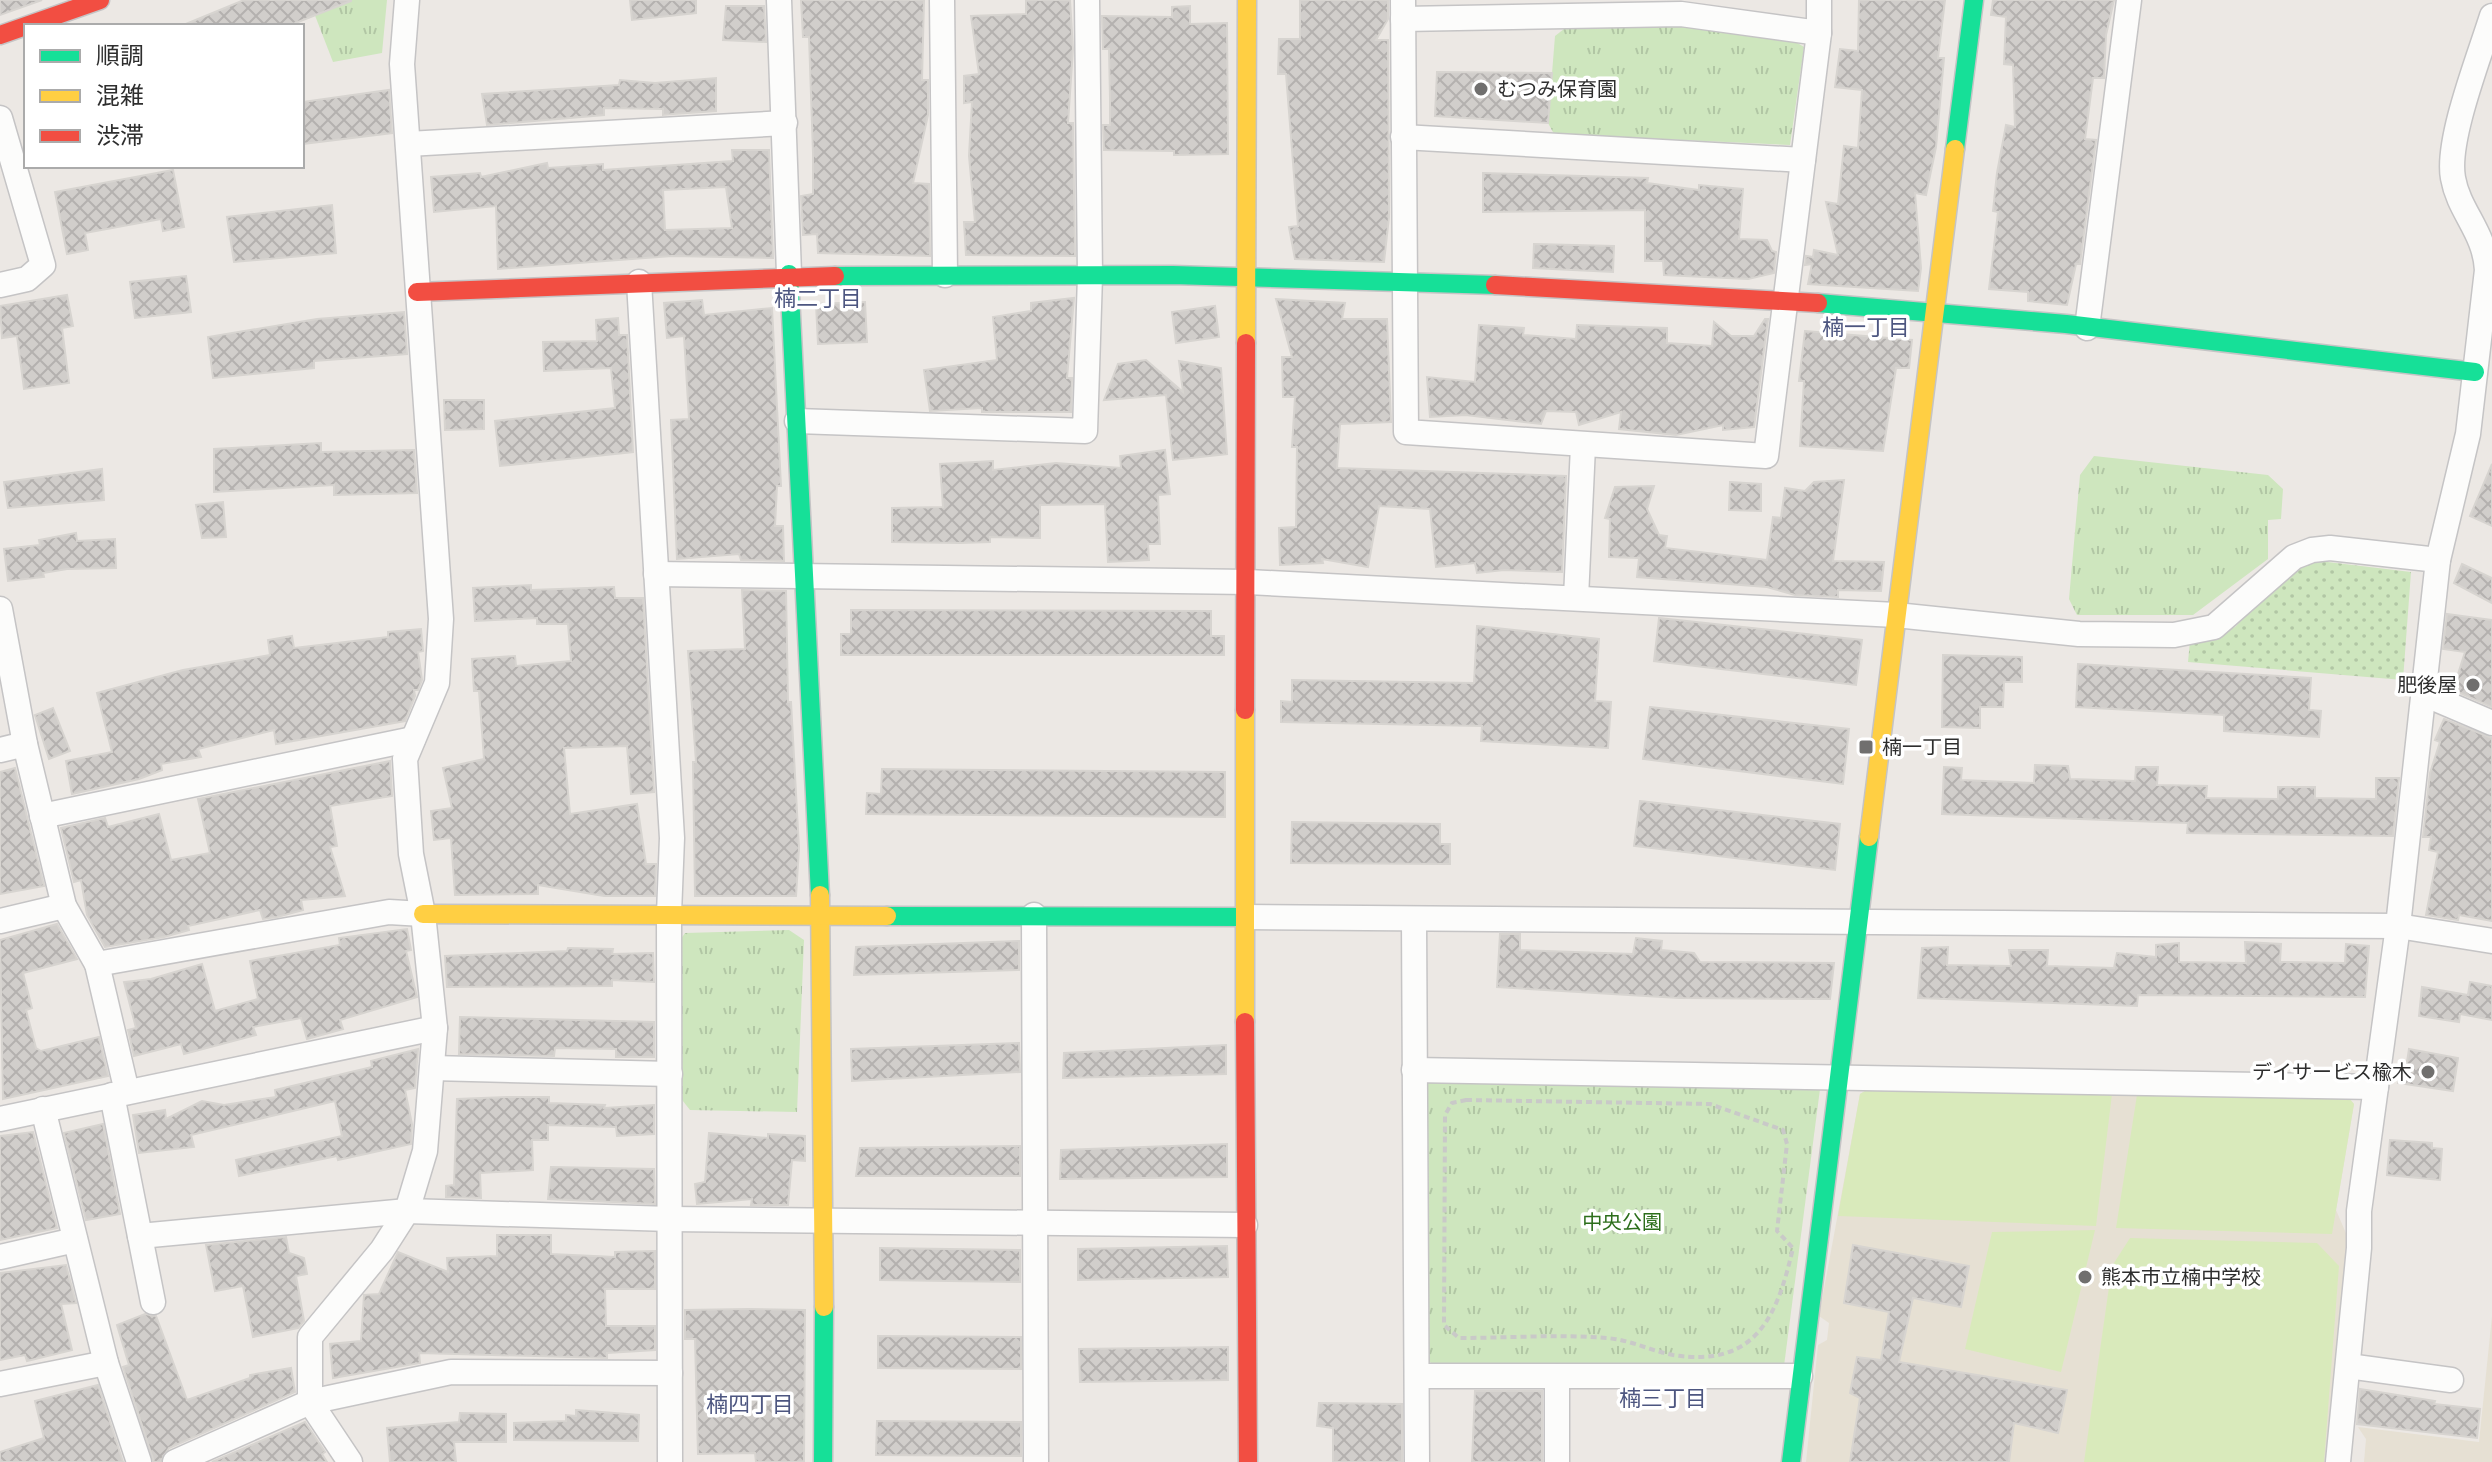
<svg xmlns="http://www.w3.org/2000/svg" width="2492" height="1462" viewBox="0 0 2492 1462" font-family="'Open Sans','Noto Sans JP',sans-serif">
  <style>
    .education { fill: #e6e0d3 }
    .grass { fill: url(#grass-dots) }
    .park { fill: url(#park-tufts) }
    .pitch { fill: #d9eabb }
    .building { fill: url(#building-cross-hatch); stroke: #d7d4d0; stroke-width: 2; fill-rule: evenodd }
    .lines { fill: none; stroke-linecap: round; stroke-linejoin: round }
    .street-casing { stroke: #c5c4c5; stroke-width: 27 }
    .fast-casing { stroke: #c5c4c5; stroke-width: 21 }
    .slow-casing { stroke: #c5c4c5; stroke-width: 21 }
    .jam-casing { stroke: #c5c4c5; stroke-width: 21 }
    .path { stroke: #c9c9c8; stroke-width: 4; stroke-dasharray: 6 4; stroke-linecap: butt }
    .street { stroke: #fcfcfb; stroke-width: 24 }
    .fast { stroke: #16e098; stroke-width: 18 }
    .slow { stroke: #ffcf43; stroke-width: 18 }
    .jam { stroke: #f24e42; stroke-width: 18 }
    .poi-dot { fill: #706f6e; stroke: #fff; stroke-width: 3 }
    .labels { text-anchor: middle; stroke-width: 7; stroke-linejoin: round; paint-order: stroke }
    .poi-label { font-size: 20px; fill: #2e2e2e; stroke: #fff; text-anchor: start }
    .park-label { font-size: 20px; fill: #2c6e1b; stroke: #fff }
    .neighbourhood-label { font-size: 22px; fill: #4d5680; stroke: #fff }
  </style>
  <defs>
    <pattern id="grass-dots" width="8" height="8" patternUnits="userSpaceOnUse" patternTransform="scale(2)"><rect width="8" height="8" fill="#cee6be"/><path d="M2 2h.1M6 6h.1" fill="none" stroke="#b1c6a4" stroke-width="1.8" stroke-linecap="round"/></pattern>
    <pattern id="park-tufts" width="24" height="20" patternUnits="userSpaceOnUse" patternTransform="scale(2)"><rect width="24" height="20" fill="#cee6be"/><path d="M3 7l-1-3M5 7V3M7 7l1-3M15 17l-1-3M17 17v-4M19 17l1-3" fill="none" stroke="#b1c6a4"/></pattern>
    <pattern id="building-cross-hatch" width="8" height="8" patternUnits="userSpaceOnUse" patternTransform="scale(2)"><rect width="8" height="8" fill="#d1cecb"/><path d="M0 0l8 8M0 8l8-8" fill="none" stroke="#b4b1af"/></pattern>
  </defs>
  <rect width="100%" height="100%" fill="#ece8e4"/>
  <g class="education">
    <polygon points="1865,1091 2349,1098 2354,1104 2336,1210 2348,1238 2325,1462 1806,1462 1818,1345 1827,1340 1829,1323 1819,1316 1860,1094"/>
    <polygon points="2492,1316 2492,1462 2364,1462 2366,1439 2358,1427 2479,1442"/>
  </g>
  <polygon class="grass" points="2311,560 2411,572 2403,680 2188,662 2190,641 2235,627 2285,574"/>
  <g class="park">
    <polygon points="309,0 387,0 382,53 333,62"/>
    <polygon points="1678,25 1791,39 1804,47 1790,145 1554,134 1548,123 1555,36 1564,29"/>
    <polygon points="2094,456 2268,475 2283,489 2281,519 2268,520 2268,559 2193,615 2077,615 2069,599 2080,475"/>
    <polygon points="789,930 804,940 797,1112 690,1110 675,1091 678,943 685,933"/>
    <polygon points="1433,1078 1820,1089 1784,1366 1432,1364 1424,1356 1426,1085"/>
  </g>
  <g class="pitch">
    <polygon points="1865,1091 2112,1094 2096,1226 1838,1216 1860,1094"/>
    <polygon points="2137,1095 2349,1098 2354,1104 2332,1234 2116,1228"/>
    <polygon points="2095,1230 2061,1372 1965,1349 1992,1232"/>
    <polygon points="2130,1238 2317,1243 2339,1266 2324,1462 2084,1462 2112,1266"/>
  </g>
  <g class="building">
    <polygon points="0,0 42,0 0,15"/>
    <polygon points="244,0 351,0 351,1 288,26 181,26"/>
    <polygon points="630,0 696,0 696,13 632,20"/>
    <polygon points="801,0 924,0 922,80 928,80 928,115 913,183 929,184 930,256 818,253 817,234 803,235 801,196 813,194 813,153 809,37 803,37"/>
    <polygon points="1026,0 1070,0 1073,49 1068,123 1073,123 1075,256 966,255 964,222 975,222 969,156 972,102 964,103 964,76 979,74 971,16 1026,14"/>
    <polygon points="1300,0 1388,0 1388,19 1376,40 1388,40 1389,217 1384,262 1295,259 1289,227 1298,226 1286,74 1278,74 1279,39 1300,39"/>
    <polygon points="1859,0 1945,0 1938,58 1944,58 1936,147 1926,195 1915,193 1921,268 1918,291 1808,284 1812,264 1805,265 1806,256 1813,257 1814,250 1838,255 1826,202 1838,204 1844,146 1858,148 1862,90 1835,87 1840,49 1858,51"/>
    <polygon points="1993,0 2114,0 2106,35 2104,78 2093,78 2085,139 2096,140 2080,264 2076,264 2067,305 2028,301 2028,292 1989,289 1998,212 1993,211 1997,173 2006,125 2015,127 2013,65 2004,64 2006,17 1991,15"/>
    <polygon points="726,6 764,6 766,42 723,40"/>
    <polygon points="1190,6 1190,24 1227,23 1228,154 1174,155 1174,151 1104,150 1103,125 1110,125 1110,98 1109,49 1103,49 1102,16 1172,17 1172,7"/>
    <polygon points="1437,72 1552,73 1548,123 1435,116"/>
    <polygon points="716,78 716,111 673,114 663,115 663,109 604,108 604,115 487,125 482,94 619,85 620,80 655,83"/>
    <polygon points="389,90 392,133 302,144 302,102"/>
    <path d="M732,150H769L773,258L672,256L498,269L496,206L434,212L431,177L480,173L481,177L547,163L548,168L603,164V170L733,161ZM726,187L732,228L665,230L663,190Z"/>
    <polygon points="173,170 184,227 163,231 161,219 85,233 88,250 67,254 55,192"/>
    <polygon points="1483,173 1648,178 1647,183 1699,190 1699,185 1743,189 1739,239 1767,240 1772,251 1776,252 1774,273 1748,279 1664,275 1663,261 1645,261 1645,210 1483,212"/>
    <polygon points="332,205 336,253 234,262 227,217"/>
    <polygon points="1534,244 1614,246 1613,272 1533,268"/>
    <polygon points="186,276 191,312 135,318 130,282"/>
    <polygon points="67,295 73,326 62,328 69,383 24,389 17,336 2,338 0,306"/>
    <polygon points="1074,298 1067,378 1072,378 1071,412 982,412 982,408 930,411 924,370 997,360 993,317 1031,311 1031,303"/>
    <polygon points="1276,299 1345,303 1342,319 1387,319 1391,422 1340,424 1337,468 1566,476 1562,572 1504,570 1477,573 1475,563 1436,567 1430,509 1379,506 1368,567 1322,559 1323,563 1280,565 1279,528 1296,527 1297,447 1292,447 1295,397 1283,397 1282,357 1292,357"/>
    <polygon points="702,300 704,315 772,308 781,486 777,486 775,526 783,526 784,561 741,560 739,554 677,559 671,420 689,419 684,336 667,338 664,303"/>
    <polygon points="865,302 867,342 818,344 816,304"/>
    <polygon points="1215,306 1219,337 1176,343 1172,312"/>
    <polygon points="404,312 407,354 314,361 314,368 213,378 208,337 317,319"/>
    <polygon points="618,318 619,335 627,335 633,452 500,466 495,421 615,408 611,368 544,371 543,342 597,341 596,320"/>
    <polygon points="1765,319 1768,319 1754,427 1723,430 1723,425 1676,435 1619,429 1621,412 1579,425 1576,412 1546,411 1541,424 1466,415 1430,417 1427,377 1475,382 1479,325 1524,328 1523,335 1576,339 1577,325 1667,328 1667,343 1712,346 1714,322 1731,336 1754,336"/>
    <polygon points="1805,331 1912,340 1909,368 1896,368 1883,451 1800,446 1804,381 1799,381"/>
    <polygon points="1146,360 1183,392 1179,361 1221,368 1227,454 1173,460 1166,395 1104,400 1118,364"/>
    <polygon points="444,400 484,400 484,429 445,430"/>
    <polygon points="321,443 321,452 414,450 417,493 334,495 334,485 214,492 214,449"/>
    <polygon points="1165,450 1170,494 1158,495 1160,544 1148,544 1149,560 1108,562 1105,504 1040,505 1040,538 990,537 990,542 960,543 892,542 892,508 943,507 940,464 993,461 993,470 1056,463 1121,468 1120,456"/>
    <polygon points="2492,464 2492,526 2470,516"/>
    <polygon points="102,469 104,500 8,508 4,482"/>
    <polygon points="1844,480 1833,561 1884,562 1881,591 1838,590 1838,597 1795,595 1767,587 1637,577 1639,558 1609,557 1610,519 1605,518 1615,487 1654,486 1647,509 1659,535 1667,536 1665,548 1767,560 1773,517 1781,518 1785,488 1805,491 1814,482"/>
    <polygon points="1730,482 1761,484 1761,511 1729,510"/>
    <polygon points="223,502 226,537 202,538 196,505"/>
    <polygon points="76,533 77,541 115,539 116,568 67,569 43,573 44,577 8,581 4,549 40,545 39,540"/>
    <polygon points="2462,564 2492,578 2492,603 2454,583"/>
    <polygon points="531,585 531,590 614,587 615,598 643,598 654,792 631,794 627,746 564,748 570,814 637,804 646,864 656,864 655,896 604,896 538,885 538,894 455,895 451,838 434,840 431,811 452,808 443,768 484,759 479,691 474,691 472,659 515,656 516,666 571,661 568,624 537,624 537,618 475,621 473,588"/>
    <polygon points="742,590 786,591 788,702 791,702 799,848 796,896 695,896 693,762 696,762 688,651 745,649"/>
    <polygon points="851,610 1211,611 1211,636 1224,636 1224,655 841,655 841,634 851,634"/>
    <polygon points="2447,614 2492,620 2492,707 2453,690 2465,652 2443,649"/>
    <polygon points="1659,618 1862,640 1856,685 1654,661"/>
    <polygon points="1477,626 1599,639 1595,701 1611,702 1608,748 1481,741 1482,726 1281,722 1281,701 1292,702 1292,680 1474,683"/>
    <polygon points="421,629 423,651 418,652 422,680 418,690 414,690 415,696 405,721 276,744 274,730 198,749 201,757 161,764 162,770 139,779 72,794 66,761 112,752 97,693 183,670 270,655 268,640 292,636 294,648 388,637 388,632"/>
    <polygon points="1943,655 2022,657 2022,682 2004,682 2003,707 1980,707 1980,728 1942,727"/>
    <polygon points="2078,664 2311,678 2309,710 2321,711 2319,737 2224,731 2224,715 2076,707"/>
    <polygon points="1650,707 1849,729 1843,784 1643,759"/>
    <polygon points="53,708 70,751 49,759 35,715"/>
    <polygon points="2444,719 2492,738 2492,921 2459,915 2458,920 2426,915 2438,852 2429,850 2431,837 2423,837 2430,773 2440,742 2435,740"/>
    <polygon points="390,761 392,796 330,806 337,846 330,847 345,896 301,900 303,910 277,917 263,919 260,910 188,926 189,930 164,937 105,947 87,915 81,880 74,882 61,828 105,818 108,827 159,814 171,860 210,853 198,799"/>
    <polygon points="2035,765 2068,766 2070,779 2135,781 2136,767 2158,767 2157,785 2207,786 2206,798 2278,799 2278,787 2315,787 2315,798 2376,799 2376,778 2399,778 2393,836 2187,833 2188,823 1942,814 1944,767 1962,768 1961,780 2034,783"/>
    <polygon points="15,768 44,886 0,894 0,772"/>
    <polygon points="882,769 1225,772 1225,817 866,814 867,793 881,794"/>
    <polygon points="1640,801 1840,824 1835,870 1634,846"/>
    <polygon points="1292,822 1440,824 1440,844 1450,844 1450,864 1291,863"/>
    <polygon points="57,924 77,959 23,973 32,1008 26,1010 36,1048 41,1051 99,1037 108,1076 3,1099 0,940"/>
    <polygon points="407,929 411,950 406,951 417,997 340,1020 343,1029 307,1039 301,1018 253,1027 256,1035 184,1054 181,1044 134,1056 128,1030 136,1028 124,982 151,979 202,964 215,1011 258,999 250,961 340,945 339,938"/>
    <polygon points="1500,934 1520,934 1520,950 1633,954 1636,938 1662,941 1661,950 1694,953 1700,962 1834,963 1830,999 1679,998 1497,987"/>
    <polygon points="1019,941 1019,970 854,975 856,947"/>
    <polygon points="2245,942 2281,944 2280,962 2345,963 2346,944 2369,946 2365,997 2138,995 2137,1006 1918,998 1922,948 1948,947 1947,965 2011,966 2009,950 2048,950 2047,966 2114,968 2117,953 2156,957 2156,945 2179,943 2179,962 2246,963"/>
    <polygon points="568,948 613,949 612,954 653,953 654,982 612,980 612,986 447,987 445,956 567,951"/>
    <polygon points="2470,982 2492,986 2492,1020 2460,1014 2459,1022 2419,1016 2422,987 2468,995"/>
    <polygon points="460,1017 654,1022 654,1057 616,1057 616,1049 555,1048 554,1056 459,1054"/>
    <polygon points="1019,1043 1020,1072 852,1081 851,1049"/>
    <polygon points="1226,1045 1226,1074 1063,1078 1064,1053"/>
    <polygon points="418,1049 415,1088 405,1090 412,1124 411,1144 338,1160 337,1156 239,1176 236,1160 342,1136 335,1101 191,1135 194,1147 139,1153 133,1115 165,1110 166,1119 202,1101 224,1105 276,1097 275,1090 372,1067 371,1061"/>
    <polygon points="2409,1049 2458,1058 2453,1091 2398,1083 2402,1061 2407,1062"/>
    <polygon points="507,1097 549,1097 549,1103 605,1105 604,1108 654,1105 654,1134 617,1136 616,1127 548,1125 548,1140 532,1140 533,1170 480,1173 481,1198 446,1197 446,1186 454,1185 457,1099"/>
    <polygon points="103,1124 120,1214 86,1220 64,1133"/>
    <polygon points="33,1132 57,1228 0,1240 0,1136"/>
    <polygon points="709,1133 768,1138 768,1134 805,1136 805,1161 792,1160 788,1205 751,1205 752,1199 697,1204 695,1184 705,1182"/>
    <polygon points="2390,1140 2432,1143 2432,1148 2442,1149 2440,1180 2387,1175"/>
    <polygon points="1227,1144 1227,1177 1060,1179 1061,1150"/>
    <polygon points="1020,1146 1020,1176 856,1176 860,1148"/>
    <polygon points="551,1167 654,1169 655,1204 548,1199"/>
    <polygon points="497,1235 551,1235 551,1254 615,1257 615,1252 655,1251 655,1289 605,1289 606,1326 655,1326 655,1350 607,1353 607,1358 419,1353 420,1363 333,1378 330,1344 361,1341 364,1295 379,1294 398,1252 448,1272 447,1258 497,1256"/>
    <polygon points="286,1237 289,1253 304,1258 307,1274 296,1276 304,1321 298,1328 253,1337 243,1286 215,1291 206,1245"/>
    <polygon points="1853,1245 1969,1266 1961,1307 1913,1298 1899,1362 2067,1390 2058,1433 2014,1423 2009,1462 1850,1462 1860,1398 1850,1393 1857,1357 1881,1360 1889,1312 1844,1303"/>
    <polygon points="1227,1246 1228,1277 1078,1280 1078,1249"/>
    <polygon points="880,1248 1020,1250 1020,1282 880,1280"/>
    <polygon points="66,1265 76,1303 61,1304 72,1350 27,1361 25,1355 0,1360 0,1273"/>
    <polygon points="748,1309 805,1310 804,1462 756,1462 755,1453 698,1454 695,1339 685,1339 685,1310"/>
    <polygon points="145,1314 156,1316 187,1400 250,1378 250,1375 291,1368 295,1392 169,1448 160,1462 154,1462 123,1367 129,1365 117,1325"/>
    <polygon points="878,1336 1021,1337 1021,1369 878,1368"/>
    <polygon points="1228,1347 1228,1380 1080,1382 1079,1349"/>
    <polygon points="98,1385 123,1462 0,1462 0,1452 44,1438 35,1401"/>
    <polygon points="2360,1389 2435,1401 2434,1404 2480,1409 2477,1438 2357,1424"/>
    <polygon points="1475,1391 1542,1391 1542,1462 1472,1462"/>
    <polygon points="1319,1403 1402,1404 1402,1462 1333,1462 1333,1428 1317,1426"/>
    <polygon points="576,1410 639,1415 638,1441 514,1440 514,1423 566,1421 566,1415 576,1416"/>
    <polygon points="460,1413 506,1414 506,1442 454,1442 456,1462 390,1462 387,1428 459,1422"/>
    <polygon points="877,1421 1021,1422 1021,1456 876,1455"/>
    <polygon points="305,1422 325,1452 322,1454 327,1462 212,1462"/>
  </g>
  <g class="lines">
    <g class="street-casing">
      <g id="street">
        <polyline points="779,0 789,274"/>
        <polyline points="942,0 945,275"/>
        <polyline points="1403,0 1406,432 1766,456 1819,33 1819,0"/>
        <polyline points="1403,19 1681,14 1819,33"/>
        <polyline points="0,118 43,265 27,279 0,285"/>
        <polyline points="1403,137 1803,160"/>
        <polyline points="408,144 785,123"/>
        <polyline points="639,282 672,838 669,914 670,1462"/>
        <polyline points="2087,328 2129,0"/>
        <polyline points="797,421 1085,431 1090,276 1087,0"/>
        <polyline points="656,574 1248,582 1896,615 2079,634 2174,635 2214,627 2294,557 2312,550 2330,548 2438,560"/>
        <polyline points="1576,598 1583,446"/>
        <polyline points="0,609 25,744 64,906 97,964 389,912 423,914"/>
        <polyline points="2424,694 2492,723"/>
        <polyline points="0,750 25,744"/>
        <polyline points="42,816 413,739"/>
        <polyline points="1034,915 1036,1462"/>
        <polyline points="1244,917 2398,926 2492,941"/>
        <polyline points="1414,919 1417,1462"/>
        <polyline points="0,921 64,906"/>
        <polyline points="97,964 127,1092"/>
        <polyline points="432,1068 670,1074"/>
        <polyline points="1414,1070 2376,1087"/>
        <polyline points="112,1095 153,1302"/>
        <polyline points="43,1109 106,1363 139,1462"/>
        <polyline points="0,1119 435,1028"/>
        <polyline points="140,1236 407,1211 670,1219 1245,1225"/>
        <polyline points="0,1257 75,1240"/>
        <polyline points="2348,1366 2451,1380"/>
        <polyline points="1417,1376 1800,1376"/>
        <polyline points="0,1384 106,1363"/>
        <polyline points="175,1462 310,1402 451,1372 670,1373"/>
        <polyline points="350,1462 310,1402 310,1337 382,1250 407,1211 425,1151 435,1028 423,914 411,854 405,759 437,683 441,619 402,64 407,0"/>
        <polyline points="1557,1462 1557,1377"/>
        <path d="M2338,1462L2359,1248V1211L2398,926L2438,560L2468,434L2487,270C2485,232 2459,212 2453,178C2446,140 2480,55 2492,16"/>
      </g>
    </g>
    <g class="fast-casing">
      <g id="fast">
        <polyline points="1955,149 1974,0"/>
        <polyline points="789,274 820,895"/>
        <polyline points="835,276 1173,275 1495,285"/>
        <polyline points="1818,303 2066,324 2475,372"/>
        <polyline points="887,916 1244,917"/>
        <polyline points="823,1462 824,1307"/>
        <polyline points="1791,1462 1869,837"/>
      </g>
    </g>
    <g class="slow-casing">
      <g id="slow">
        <polyline points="1246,343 1247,0"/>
        <polyline points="1245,710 1245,1022"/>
        <polyline points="1869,837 1955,149"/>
        <polyline points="820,895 824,1307"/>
        <polyline points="423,914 887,916"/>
      </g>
    </g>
    <g class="jam-casing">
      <g id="jam">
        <polyline points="0,35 100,0"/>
        <polyline points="1495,285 1818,303"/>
        <polyline points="417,292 835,276"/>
        <polyline points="1245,710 1246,343"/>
        <polyline points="1245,1022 1248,1462"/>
      </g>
    </g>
    <path class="path" d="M1466,1100L1710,1104L1783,1130L1787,1144L1777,1231L1793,1248C1777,1317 1756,1368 1673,1355C1651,1351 1631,1340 1607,1338C1559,1334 1508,1338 1459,1338L1444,1325L1445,1115L1452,1103Z"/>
    <use href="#street" class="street"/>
    <use href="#fast" class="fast"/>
    <use href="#slow" class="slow"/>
    <use href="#jam" class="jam"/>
  </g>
  <g class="poi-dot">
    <circle cx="1481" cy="89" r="8"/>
    <circle cx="2473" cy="685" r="8"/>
    <rect x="1858" y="739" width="16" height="16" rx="4"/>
    <circle cx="2428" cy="1072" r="8"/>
    <circle cx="2085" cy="1277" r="8"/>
  </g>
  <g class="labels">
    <g class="poi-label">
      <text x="1497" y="96">むつみ保育園</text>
      <text x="2457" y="692" text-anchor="end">肥後屋</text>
      <text x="1882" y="754">楠一丁目</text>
      <text x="2412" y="1079" text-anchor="end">デイサービス楡木</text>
      <text x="2101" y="1284">熊本市立楠中学校</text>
    </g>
    <g class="park-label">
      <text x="1622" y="1229">中央公園</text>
    </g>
    <g class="neighbourhood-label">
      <text x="818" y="306">楠二丁目</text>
      <text x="1866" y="335">楠一丁目</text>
      <text x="1663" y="1406">楠三丁目</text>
      <text x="750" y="1412">楠四丁目</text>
    </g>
  </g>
  <rect x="24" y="24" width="280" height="144" fill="#ffffff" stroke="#ababab" stroke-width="2"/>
  <rect x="40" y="50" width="40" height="12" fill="#16e098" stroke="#ababab" stroke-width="2"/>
  <text x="96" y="64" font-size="24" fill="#2e2e2e">順調</text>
  <rect x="40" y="90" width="40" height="12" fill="#ffcf43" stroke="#ababab" stroke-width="2"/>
  <text x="96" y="104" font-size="24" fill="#2e2e2e">混雑</text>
  <rect x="40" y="130" width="40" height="12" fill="#f24e42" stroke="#ababab" stroke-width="2"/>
  <text x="96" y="144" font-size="24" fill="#2e2e2e">渋滞</text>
</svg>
